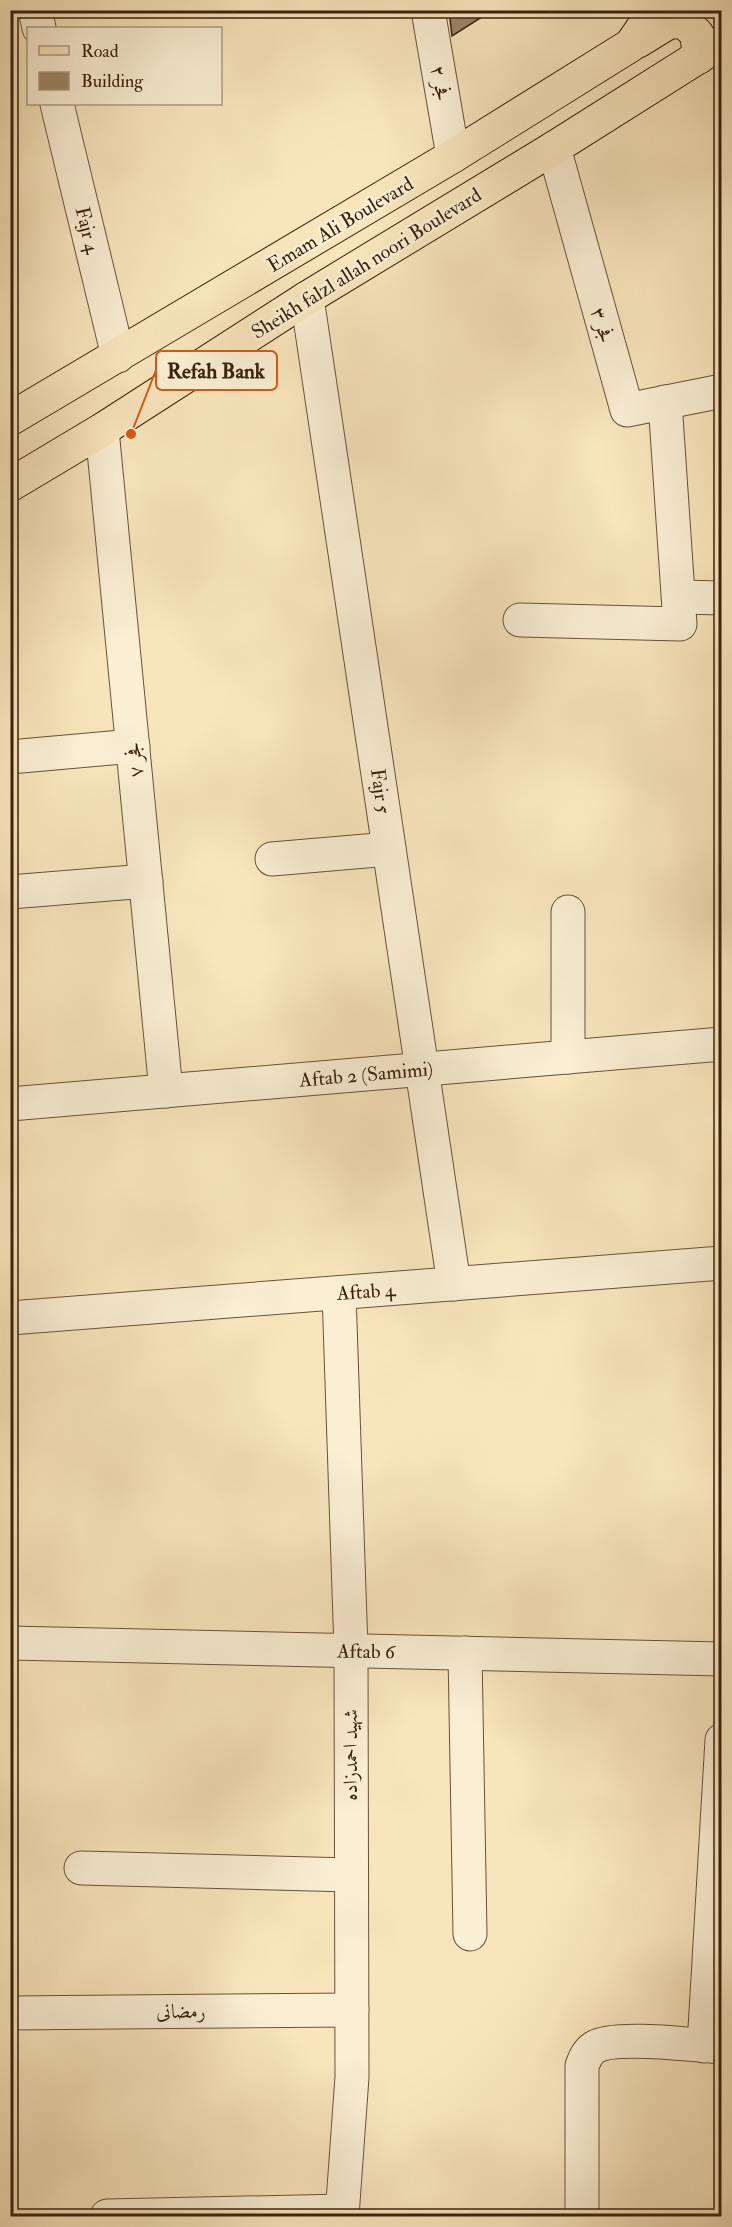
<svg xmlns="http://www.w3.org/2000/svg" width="732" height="2227" viewBox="0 0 732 2227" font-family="'IM FELL Double Pica',Amiri,serif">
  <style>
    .building { fill: #9c8768; stroke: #39210d; stroke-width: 1.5 }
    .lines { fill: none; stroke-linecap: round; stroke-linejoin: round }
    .minor-casing { stroke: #695239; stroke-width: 35 }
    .primary-casing { stroke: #39210d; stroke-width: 35 }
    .minor { stroke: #faeed3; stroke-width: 33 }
    .primary { stroke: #f8e5bc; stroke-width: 33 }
    .labels { text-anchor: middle; stroke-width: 5; stroke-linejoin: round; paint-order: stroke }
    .street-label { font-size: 20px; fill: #39210d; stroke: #faeed3 }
    .leader { fill: none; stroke: #df560c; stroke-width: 2 }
    .callout-dot { fill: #df560c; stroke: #faeed3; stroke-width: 2 }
    .callout { fill: #faeed3; stroke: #df560c; stroke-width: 2 }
    .callout-label { font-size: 21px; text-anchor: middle; font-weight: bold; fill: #39210d }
  </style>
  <rect width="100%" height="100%" fill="#f8e5bc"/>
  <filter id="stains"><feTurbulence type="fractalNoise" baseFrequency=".00333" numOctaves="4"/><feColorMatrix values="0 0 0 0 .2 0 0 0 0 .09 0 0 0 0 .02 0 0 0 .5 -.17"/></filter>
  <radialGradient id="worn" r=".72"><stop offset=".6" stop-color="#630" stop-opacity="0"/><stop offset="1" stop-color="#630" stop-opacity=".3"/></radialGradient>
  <polygon class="building" points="449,10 493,10 452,36"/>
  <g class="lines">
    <g class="minor-casing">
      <g id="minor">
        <polyline points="35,10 39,28"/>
        <polyline points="428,10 453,156"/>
        <polyline points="57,104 118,356"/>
        <polyline points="554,148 627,410 722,391"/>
        <polyline points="307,298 454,1284"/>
        <polyline points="102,430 166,1091"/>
        <polyline points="680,597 722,598"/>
        <polyline points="520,620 680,624 665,402"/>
        <polyline points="10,757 133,746"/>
        <polyline points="272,859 389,849"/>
        <polyline points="10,892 146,881"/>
        <polyline points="568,912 568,1057"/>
        <polyline points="10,1104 722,1044"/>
        <polyline points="339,1293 351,1650 352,2077 342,2216"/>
        <polyline points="10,1318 722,1263"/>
        <polyline points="10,1643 722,1659"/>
        <polyline points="465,1653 470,1934"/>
        <polyline points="81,1868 351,1875"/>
        <polyline points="10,2013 352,2010"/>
        <polyline points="704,2046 722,1740"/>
        <polyline points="107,2216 343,2211"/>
        <path d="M582,2216V2066C585,2058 588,2051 595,2047C615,2035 695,2045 722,2047"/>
      </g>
    </g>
    <g class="primary-casing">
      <g id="primary">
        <polyline points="638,41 669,22 684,22 697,34 699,57"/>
        <polyline points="10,419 453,156 631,45 655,10"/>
        <polyline points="10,485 102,430 307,298 554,148 722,42"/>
      </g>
    </g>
    <use href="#minor" class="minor"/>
    <use href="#primary" class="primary"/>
  </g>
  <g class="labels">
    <g class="street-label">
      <text transform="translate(441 83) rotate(80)" y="7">فجر ۲</text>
      <text transform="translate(340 224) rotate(-31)" y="7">Emam Ali Boulevard</text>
      <text transform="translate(88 230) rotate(76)" y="7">Fajr 4</text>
      <text transform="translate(366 263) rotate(-32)" y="7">Sheikh falzl allah noori Boulevard</text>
      <text transform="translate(603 325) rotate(74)" y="7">فجر ۳</text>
      <text transform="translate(134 760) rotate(-96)" y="7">فجر ۷</text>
      <text transform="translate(381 791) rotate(82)" y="7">Fajr 5</text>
      <text transform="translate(366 1074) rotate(-5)" y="7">Aftab 2 (Samimi)</text>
      <text transform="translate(366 1291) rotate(-4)" y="7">Aftab 4</text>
      <text transform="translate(366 1651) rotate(1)" y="7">Aftab 6</text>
      <text transform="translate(350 1755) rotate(-90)" y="7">شهید احمدزاده</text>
      <text x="181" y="2018">رمضانی</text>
    </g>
  </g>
  <path class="leader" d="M131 434L156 370"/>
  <circle class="callout-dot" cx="131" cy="434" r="6"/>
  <rect class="callout" x="156" y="351" width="121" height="39" rx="6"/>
  <g class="callout-label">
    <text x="216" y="378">Refah Bank</text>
  </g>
  <rect width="732" height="2227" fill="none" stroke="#f8e5bc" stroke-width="36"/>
  <rect x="12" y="12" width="708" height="2203" fill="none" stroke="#39210d" stroke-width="3"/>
  <rect x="18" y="18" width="696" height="2191" fill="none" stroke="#39210d" stroke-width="1.5"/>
  <rect x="27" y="27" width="195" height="78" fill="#faeed3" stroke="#ad9c84" stroke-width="1.5"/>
  <rect x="39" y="46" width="30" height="9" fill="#f8e5bc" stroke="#ad9c84" stroke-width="1.5"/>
  <text x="81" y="57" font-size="18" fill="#39210d">Road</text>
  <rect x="39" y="72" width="30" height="18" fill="#9c8768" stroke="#ad9c84" stroke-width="1.5"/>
  <text x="81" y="87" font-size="18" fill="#39210d">Building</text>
  <rect width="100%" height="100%" filter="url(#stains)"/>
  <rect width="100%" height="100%" fill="url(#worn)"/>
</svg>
